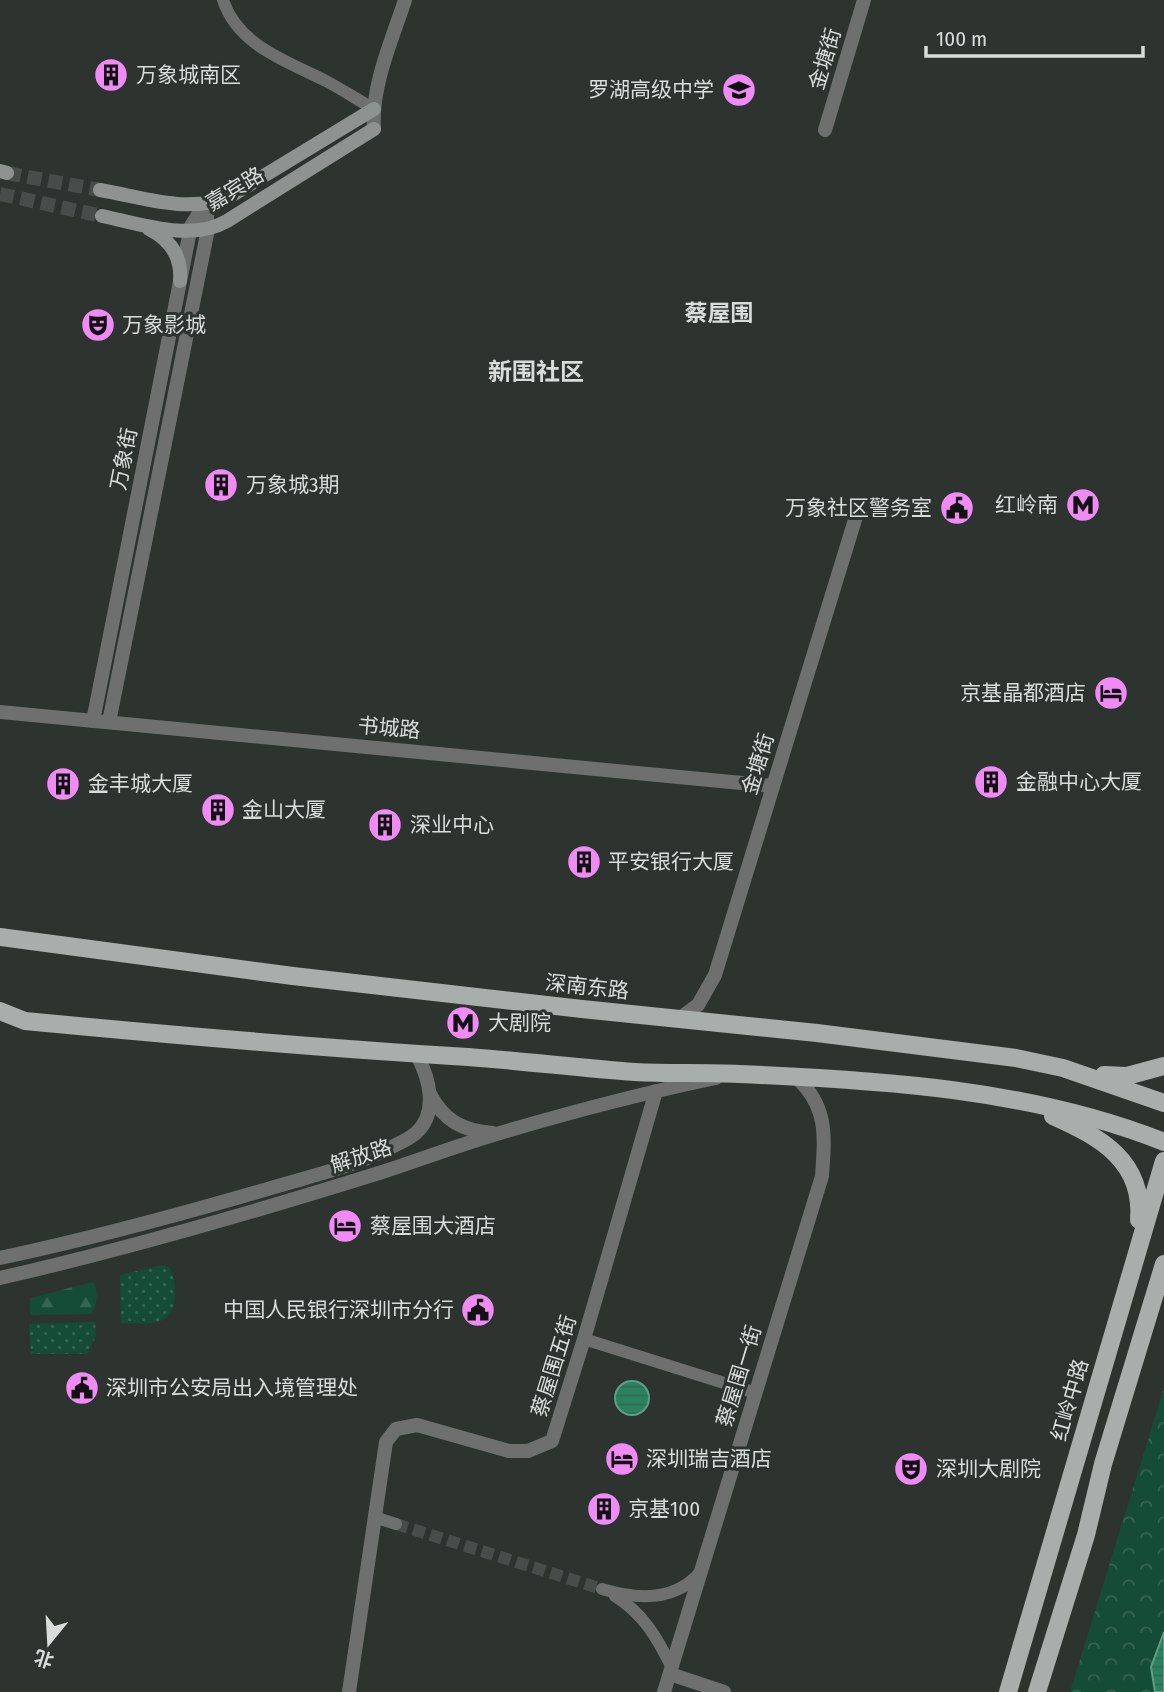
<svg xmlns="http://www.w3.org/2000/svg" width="1164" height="1692" viewBox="0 0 1164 1692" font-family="'Fira Sans Condensed','Noto Sans SC',sans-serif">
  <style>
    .grass { fill: url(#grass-dots) }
    .forest { fill: url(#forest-firs) }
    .park { fill: url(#park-crowns) }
    .water { fill: url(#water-rules); stroke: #5f9d85; stroke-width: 2 }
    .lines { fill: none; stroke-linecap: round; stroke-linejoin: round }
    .minor-tunnel { stroke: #474d4a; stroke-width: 12; stroke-dasharray: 12 6; stroke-linecap: butt }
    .secondary-tunnel { stroke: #474d4a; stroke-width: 14; stroke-dasharray: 14 7; stroke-linecap: butt }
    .minor { stroke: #6d706f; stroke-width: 12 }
    .tertiary { stroke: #6d706f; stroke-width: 14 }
    .secondary { stroke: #8e9391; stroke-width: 14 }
    .primary { stroke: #a7aeab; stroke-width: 18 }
    .labels { text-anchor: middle; stroke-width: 6; stroke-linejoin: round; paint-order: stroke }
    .street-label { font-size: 21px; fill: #d8dcda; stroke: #2d3430 }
    .poi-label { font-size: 21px; fill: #d8dcda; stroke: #2d3430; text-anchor: start }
    .neighbourhood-label { font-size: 23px; font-weight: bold; fill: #d8dcda; stroke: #2d3430 }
    .quarter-label { font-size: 24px; font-weight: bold; fill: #d8dcda; stroke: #2d3430 }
  </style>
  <defs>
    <pattern id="grass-dots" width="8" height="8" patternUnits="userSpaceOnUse" patternTransform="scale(1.75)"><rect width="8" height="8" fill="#144c37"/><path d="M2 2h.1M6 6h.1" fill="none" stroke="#356553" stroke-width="1.8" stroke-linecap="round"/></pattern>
    <pattern id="forest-firs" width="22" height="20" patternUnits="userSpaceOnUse" patternTransform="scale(1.75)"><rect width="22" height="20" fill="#144c37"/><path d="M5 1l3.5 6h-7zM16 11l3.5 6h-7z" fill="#356553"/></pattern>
    <pattern id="park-crowns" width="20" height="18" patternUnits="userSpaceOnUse" patternTransform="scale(1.75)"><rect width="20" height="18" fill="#144c37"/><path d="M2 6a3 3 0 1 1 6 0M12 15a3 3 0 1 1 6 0" fill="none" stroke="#356553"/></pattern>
    <pattern id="water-rules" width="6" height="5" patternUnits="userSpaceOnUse" patternTransform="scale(1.75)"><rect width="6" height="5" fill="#2b8260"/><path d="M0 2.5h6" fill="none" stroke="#346854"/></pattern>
  </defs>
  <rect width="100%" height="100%" fill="#2d3430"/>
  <g class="grass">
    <path d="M162,1265L170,1268C175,1277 175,1285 175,1295C174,1329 147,1323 121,1323L120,1275Z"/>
    <polygon points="95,1322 96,1336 87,1354 31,1354 29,1324"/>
  </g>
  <path class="forest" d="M93,1282C99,1291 97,1306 91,1314L30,1315V1298Z"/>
  <polygon class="park" points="1164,1388 1164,1692 1070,1692"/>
  <g class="water">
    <circle cx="632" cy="1398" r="17"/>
    <polygon points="1164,1632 1164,1692 1155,1692 1151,1667"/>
  </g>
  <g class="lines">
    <polyline class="minor-tunnel" points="396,1524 602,1589"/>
    <g class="secondary-tunnel">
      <polyline points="7,173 100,190"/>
      <polyline points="0,194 102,216"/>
    </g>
    <g class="minor">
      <path d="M223,0C238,46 287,61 326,81C343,90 358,100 374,109"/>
      <polyline points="584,1339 756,1393"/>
      <polyline points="374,1517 396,1524"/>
      <path d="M602,1589C638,1600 676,1602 701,1571"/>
      <path d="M615,1596C643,1613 658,1639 672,1668"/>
    </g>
    <g class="tertiary">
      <path d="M374,129C371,86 392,40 405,0"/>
      <polyline points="825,130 864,0"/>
      <polyline points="0,712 773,786"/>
      <polyline points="93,721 191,226 198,215 217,202"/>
      <polyline points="109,722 208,229 207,216 200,205"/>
      <polyline points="679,1019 698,1005 715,975 858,510"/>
      <path d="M430,1094C444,1121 463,1131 493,1133"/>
      <path d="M0,1258C94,1238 186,1213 278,1186C315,1175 353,1166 388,1149C397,1144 408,1140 416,1133C439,1112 429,1078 417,1055"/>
      <path d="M0,1278C128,1249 254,1212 379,1173C419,1160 459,1145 500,1133C571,1112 643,1093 716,1078"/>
      <polyline points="670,1674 724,1692"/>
      <polyline points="349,1692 386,1442 396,1429 417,1425 509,1451 528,1451 552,1441 584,1339 656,1091"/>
      <path d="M664,1692L822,1176C825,1135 828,1106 795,1076"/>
    </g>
    <g class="secondary">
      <polyline points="0,171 7,173"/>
      <path d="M100,190C143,197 193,216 234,194L374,109"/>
      <path d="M102,216C141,224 191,242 227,221L374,129"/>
      <path d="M149,229C171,240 182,257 180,281"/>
    </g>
    <g class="primary">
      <polyline points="0,937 293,976 582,1009 817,1033 1016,1058 1063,1068 1164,1103"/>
      <path d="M0,1011L25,1021C172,1035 320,1048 468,1057C524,1061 579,1068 635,1072C669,1074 704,1072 739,1074C881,1080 1031,1089 1164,1142"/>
      <polyline points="1104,1075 1127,1076 1164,1066"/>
      <path d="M1053,1116C1100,1137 1144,1161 1139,1220"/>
      <polyline points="1008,1692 1164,1161"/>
      <polyline points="1037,1692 1086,1535 1103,1464 1164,1264"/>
    </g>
  </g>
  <defs>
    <g id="building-disc" transform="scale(1.75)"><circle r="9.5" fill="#f08bf6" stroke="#2d3430"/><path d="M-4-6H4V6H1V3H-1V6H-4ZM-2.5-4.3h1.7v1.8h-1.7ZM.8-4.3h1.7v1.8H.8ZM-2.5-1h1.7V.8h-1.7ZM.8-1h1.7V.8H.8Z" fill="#111"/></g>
    <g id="school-disc" transform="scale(1.75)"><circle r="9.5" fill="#f08bf6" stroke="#2d3430"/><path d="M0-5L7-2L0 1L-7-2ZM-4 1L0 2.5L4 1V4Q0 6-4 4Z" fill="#111"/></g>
    <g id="theatre-disc" transform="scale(1.75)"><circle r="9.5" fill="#f08bf6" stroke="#2d3430"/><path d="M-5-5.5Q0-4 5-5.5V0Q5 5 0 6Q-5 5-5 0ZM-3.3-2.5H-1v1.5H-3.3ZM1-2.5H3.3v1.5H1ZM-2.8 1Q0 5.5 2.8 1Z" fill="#111"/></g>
    <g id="metro-disc" transform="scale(1.75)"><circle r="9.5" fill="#f08bf6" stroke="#2d3430"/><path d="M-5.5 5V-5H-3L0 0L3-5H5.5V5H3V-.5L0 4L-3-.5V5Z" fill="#111"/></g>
    <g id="civic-disc" transform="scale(1.75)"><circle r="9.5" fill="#f08bf6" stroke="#2d3430"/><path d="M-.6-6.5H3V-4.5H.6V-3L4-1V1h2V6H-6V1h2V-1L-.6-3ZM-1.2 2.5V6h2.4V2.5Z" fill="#111"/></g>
    <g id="hotel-disc" transform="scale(1.75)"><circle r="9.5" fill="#f08bf6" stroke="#2d3430"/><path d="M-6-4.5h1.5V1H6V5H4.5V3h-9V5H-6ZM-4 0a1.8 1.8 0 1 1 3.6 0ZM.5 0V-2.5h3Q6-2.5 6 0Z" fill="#111"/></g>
  </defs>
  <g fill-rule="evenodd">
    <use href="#building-disc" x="111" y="75"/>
    <use href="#school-disc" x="739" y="90"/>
    <use href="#theatre-disc" x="98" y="325"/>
    <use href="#building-disc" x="221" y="485"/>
    <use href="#metro-disc" x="1083" y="505"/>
    <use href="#civic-disc" x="957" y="508"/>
    <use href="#hotel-disc" x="1111" y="693"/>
    <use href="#building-disc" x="991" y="782"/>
    <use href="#building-disc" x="63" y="784"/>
    <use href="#building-disc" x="218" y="810"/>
    <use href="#building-disc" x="385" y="825"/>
    <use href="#building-disc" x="584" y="862"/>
    <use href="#metro-disc" x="463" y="1023"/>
    <use href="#hotel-disc" x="345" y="1226"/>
    <use href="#civic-disc" x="478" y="1310"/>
    <use href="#civic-disc" x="82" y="1388"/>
    <use href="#hotel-disc" x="622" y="1459"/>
    <use href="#theatre-disc" x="911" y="1469"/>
    <use href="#building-disc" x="604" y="1509"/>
  </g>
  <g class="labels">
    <g class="street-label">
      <text transform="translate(825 59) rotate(-73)" y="7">金塘街</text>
      <text transform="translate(235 189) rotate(-31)" y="7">嘉宾路</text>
      <text transform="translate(124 459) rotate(-79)" y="7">万象街</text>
      <text transform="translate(389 728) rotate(5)" y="7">书城路</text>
      <text transform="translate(758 764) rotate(-73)" y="7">金塘街</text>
      <text transform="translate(587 987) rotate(6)" y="7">深南东路</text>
      <text transform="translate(361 1156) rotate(-18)" y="7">解放路</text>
      <text transform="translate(554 1366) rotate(-73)" y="7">蔡屋围五街</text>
      <text transform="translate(739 1376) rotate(-73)" y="7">蔡屋围一街</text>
      <text transform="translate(1070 1400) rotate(-74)" y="7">红岭中路</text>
    </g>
    <g class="poi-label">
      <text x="136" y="82">万象城南区</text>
      <text x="714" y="97" text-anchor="end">罗湖高级中学</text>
      <text x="122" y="332">万象影城</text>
      <text x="246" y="492">万象城3期</text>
      <text x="1058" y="512" text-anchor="end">红岭南</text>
      <text x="932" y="515" text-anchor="end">万象社区警务室</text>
      <text x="1086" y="700" text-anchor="end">京基晶都酒店</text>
      <text x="1016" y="789">金融中心大厦</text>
      <text x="88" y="791">金丰城大厦</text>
      <text x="242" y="817">金山大厦</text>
      <text x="410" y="832">深业中心</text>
      <text x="608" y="869">平安银行大厦</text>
      <text x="488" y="1030">大剧院</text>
      <text x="370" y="1233">蔡屋围大酒店</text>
      <text x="454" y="1317" text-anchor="end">中国人民银行深圳市分行</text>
      <text x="106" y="1395">深圳市公安局出入境管理处</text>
      <text x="646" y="1466">深圳瑞吉酒店</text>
      <text x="936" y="1476">深圳大剧院</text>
      <text x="628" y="1516">京基100</text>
    </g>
    <g class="neighbourhood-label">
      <text x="719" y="321">蔡屋围</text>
    </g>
    <g class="quarter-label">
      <text x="536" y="380">新围社区</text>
    </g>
  </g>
  <g transform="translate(49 1643) rotate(198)" stroke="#2d3430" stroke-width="5" paint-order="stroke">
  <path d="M0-5L12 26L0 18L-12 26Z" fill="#d8dcda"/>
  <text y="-10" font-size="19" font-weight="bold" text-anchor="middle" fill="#d8dcda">北</text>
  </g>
  <path d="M926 46v10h217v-10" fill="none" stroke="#d8dcda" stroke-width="3.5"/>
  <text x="936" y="46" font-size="21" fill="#d8dcda" stroke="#2d3430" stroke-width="5" paint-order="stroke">100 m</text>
</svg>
